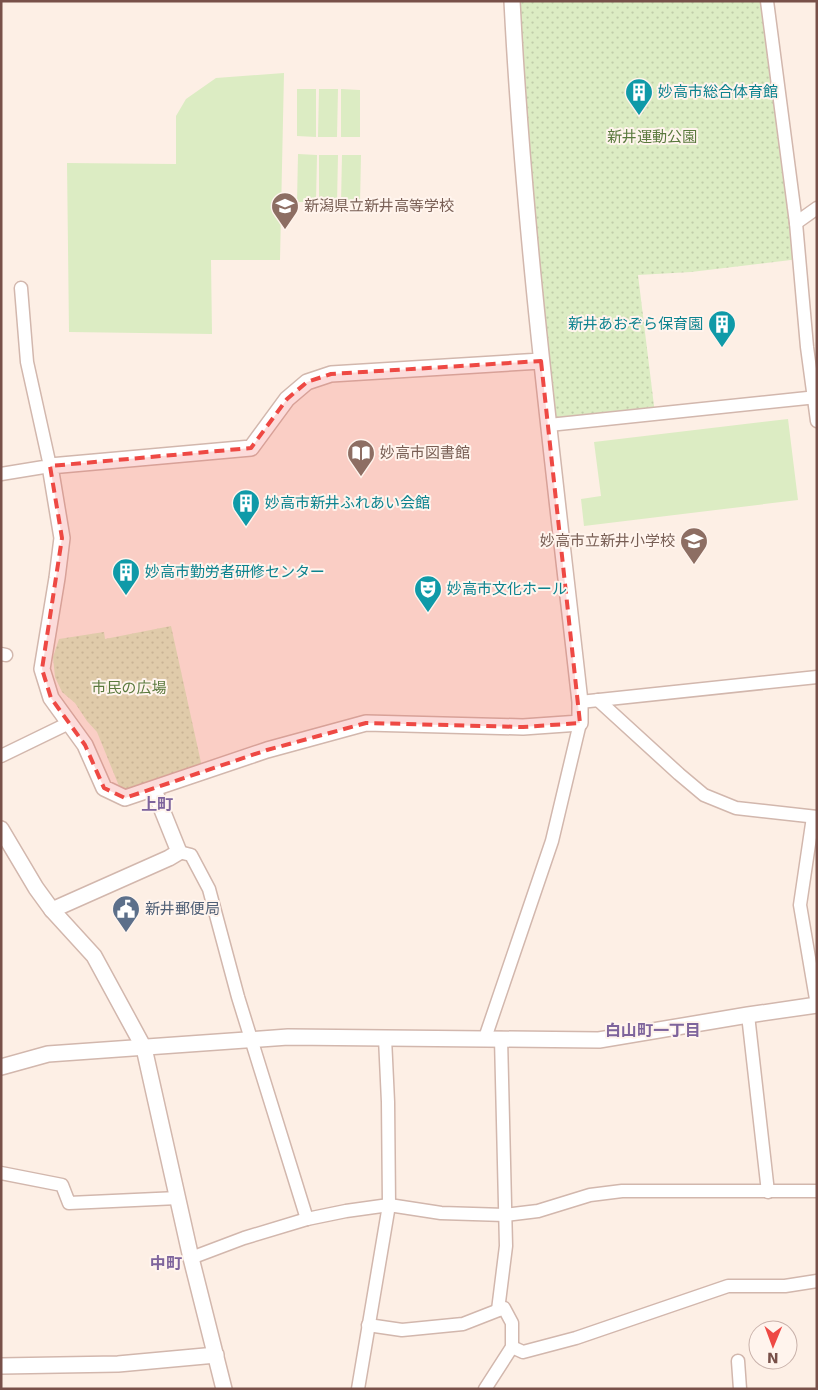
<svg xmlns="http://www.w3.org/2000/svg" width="818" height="1390" viewBox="0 0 818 1390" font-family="'DejaVu Sans','Noto Sans JP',sans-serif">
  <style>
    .grass { fill: url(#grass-dots) }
    .garden { fill: #dcecc3 }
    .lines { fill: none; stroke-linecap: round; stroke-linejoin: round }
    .minor-casing { stroke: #d2b7ad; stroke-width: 15 }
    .tertiary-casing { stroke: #d2b7ad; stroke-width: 18 }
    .minor { stroke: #fff; stroke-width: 12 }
    .tertiary { stroke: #fff; stroke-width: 15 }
    .marked { fill: #ee4944; fill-opacity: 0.2; stroke: #ee4944; stroke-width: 4; stroke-dasharray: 10 6; stroke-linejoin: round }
    .labels { text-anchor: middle; stroke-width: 4; stroke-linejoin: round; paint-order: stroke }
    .culture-label { font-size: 15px; fill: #0d838f; stroke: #fff4ed; text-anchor: start }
    .park-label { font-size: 15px; fill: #5a793d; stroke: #fff4ed }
    .education-label { font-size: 15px; fill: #785e54; stroke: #fff4ed; text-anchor: start }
    .service-label { font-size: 15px; fill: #4e5e75; stroke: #fff4ed; text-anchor: start }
    .neighbourhood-label { font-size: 16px; font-weight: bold; fill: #7e649c; stroke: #fff4ed }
  </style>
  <defs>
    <pattern id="grass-dots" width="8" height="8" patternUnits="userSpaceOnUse" patternTransform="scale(1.25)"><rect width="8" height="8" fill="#dcecc3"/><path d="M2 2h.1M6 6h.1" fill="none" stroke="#c0cca9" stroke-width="1.8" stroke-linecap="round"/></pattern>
  </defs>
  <rect width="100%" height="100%" fill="#fdefe5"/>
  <g class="grass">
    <polygon points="512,1 767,1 799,259 691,272 638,275 655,414 549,425"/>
    <polygon points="171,626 202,767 128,790 119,786 97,732 87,721 75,703 62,692 55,677 53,657 59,639 104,632 105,639"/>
  </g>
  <g class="garden">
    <polygon points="284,73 280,260 211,260 212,334 69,332 67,163 176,164 176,116 186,99 216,78"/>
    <polygon points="297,89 316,89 316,137 297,136"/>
    <polygon points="319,89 338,89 337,137 318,137"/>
    <polygon points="341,89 360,90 360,137 341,137"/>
    <polygon points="298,154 317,155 316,202 297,202"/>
    <polygon points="319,155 338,155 337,203 319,203"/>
    <polygon points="342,155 361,155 360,203 341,203"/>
    <polygon points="788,419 798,500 584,526 581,499 601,496 594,442"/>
  </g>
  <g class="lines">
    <g class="minor-casing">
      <g id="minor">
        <polyline points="767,1 796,223 807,347 817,421"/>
        <polyline points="796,223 817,208"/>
        <polyline points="549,425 817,397"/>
        <polyline points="1,474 50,466 27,362 21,288"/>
        <polyline points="1,654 6,655"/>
        <polyline points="598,700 679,774 704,795 736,808 817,817"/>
        <polyline points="580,702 817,677"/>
        <polyline points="1,756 69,723"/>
        <polyline points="813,817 800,905 817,1005"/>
        <polyline points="179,852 191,855 209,889 238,997 307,1219"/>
        <polyline points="748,1015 768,1192"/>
        <polyline points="485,1038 552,841 580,723"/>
        <polyline points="1,1173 62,1185 69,1203 178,1198"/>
        <polyline points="191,1258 244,1238 307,1219 346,1211 389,1205 441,1213 505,1215 538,1211 590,1195 622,1191 817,1191"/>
        <polyline points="498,1310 506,1246 501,1038"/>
        <polyline points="368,1325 402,1330 463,1324 504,1308 512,1323 512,1347 485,1389"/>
        <polyline points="512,1347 523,1352 576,1338 728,1286 785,1286 817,1281"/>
        <polyline points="738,1361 740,1389"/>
        <polyline points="358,1389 389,1205 388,1102 385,1038"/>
      </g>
    </g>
    <g class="tertiary-casing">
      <g id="tertiary">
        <path d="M512,1C524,236 554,469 580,702V723L523,727L366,723L267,750L125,798L104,788L85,745L51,698L42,669L57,578L62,538L50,466L251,448L287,399L307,382L331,374L541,361"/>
        <polyline points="1,829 36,888 52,910 94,956 144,1048 191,1258 224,1389"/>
        <polyline points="52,910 169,858 179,852 154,790"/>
        <polyline points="1,1067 48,1054 288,1037 599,1040 748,1015 817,1005"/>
        <polyline points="1,1366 118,1364 216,1355"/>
      </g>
    </g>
    <use href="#minor" class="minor"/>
    <use href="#tertiary" class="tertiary"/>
  </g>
  <path class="marked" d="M541,361L580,723L523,727L366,723L267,750L125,798L104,788L85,745L51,698L42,669L62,538L50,466L251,448L287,399L307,382L331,374Z"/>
  <defs>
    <g id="building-pin" transform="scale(1.4375)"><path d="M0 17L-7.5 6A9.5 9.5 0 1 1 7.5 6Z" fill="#0f9aa8" stroke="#fff4ed"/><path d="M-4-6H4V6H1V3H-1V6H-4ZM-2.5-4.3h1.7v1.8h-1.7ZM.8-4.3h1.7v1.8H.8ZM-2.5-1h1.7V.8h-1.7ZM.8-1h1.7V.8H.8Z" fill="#fff"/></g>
    <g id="school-pin" transform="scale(1.4375)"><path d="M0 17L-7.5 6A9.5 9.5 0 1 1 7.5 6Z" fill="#8d6e63" stroke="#fff4ed"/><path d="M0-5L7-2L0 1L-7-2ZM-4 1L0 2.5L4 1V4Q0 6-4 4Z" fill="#fff"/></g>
    <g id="library-pin" transform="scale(1.4375)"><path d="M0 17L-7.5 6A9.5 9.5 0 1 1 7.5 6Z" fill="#8d6e63" stroke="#fff4ed"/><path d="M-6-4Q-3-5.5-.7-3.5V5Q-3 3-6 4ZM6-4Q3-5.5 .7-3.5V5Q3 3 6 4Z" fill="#fff"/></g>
    <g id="theatre-pin" transform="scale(1.4375)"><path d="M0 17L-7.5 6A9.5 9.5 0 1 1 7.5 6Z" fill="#0f9aa8" stroke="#fff4ed"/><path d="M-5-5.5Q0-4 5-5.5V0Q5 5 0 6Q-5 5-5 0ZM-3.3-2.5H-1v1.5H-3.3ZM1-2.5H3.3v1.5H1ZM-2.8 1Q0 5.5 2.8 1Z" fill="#fff"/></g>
    <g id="civic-pin" transform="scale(1.4375)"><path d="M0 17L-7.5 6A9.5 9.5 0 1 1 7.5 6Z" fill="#5c6f8a" stroke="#fff4ed"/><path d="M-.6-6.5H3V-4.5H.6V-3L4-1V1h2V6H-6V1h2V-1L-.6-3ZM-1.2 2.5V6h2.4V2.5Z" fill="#fff"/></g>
  </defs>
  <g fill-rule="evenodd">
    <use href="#building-pin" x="639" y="92"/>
    <use href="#school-pin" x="285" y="206"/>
    <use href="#building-pin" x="722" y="324"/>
    <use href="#library-pin" x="361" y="453"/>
    <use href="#building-pin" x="246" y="503"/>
    <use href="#school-pin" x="694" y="541"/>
    <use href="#building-pin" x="126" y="572"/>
    <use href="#theatre-pin" x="428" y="589"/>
    <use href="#civic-pin" x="126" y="909"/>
  </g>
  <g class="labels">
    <g class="culture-label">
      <text x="658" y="97">妙高市総合体育館</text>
      <text x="703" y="329" text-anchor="end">新井あおぞら保育園</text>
      <text x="265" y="508">妙高市新井ふれあい会館</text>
      <text x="145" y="577">妙高市勤労者研修センター</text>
      <text x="447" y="594">妙高市文化ホール</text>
    </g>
    <g class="park-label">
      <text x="652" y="142">新井運動公園</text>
      <text x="129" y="693">市民の広場</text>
    </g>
    <g class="education-label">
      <text x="304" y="211">新潟県立新井高等学校</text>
      <text x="380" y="458">妙高市図書館</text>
      <text x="675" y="546" text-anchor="end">妙高市立新井小学校</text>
    </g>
    <g class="service-label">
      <text x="145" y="914">新井郵便局</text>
    </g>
    <g class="neighbourhood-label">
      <text x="157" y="810">上町</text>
      <text x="653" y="1036">白山町一丁目</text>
      <text x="166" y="1269">中町</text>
    </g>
  </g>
  <rect width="818" height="1390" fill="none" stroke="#785049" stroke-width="5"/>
  <g transform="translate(773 1345) rotate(181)"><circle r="24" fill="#fff4ed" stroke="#c9b2ab"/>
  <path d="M0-4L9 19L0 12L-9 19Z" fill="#ee4944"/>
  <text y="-8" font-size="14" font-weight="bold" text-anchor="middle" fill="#785049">N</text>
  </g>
</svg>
